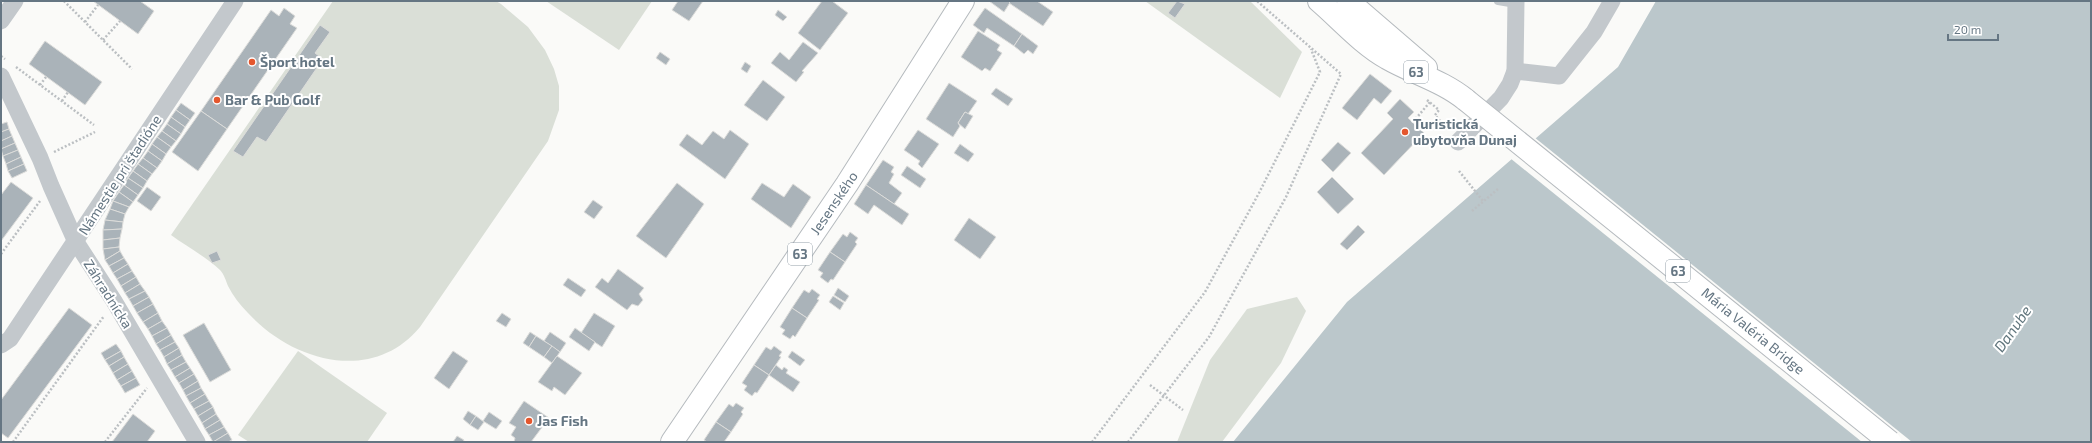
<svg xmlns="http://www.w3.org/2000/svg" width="2092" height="443" viewBox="0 0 2092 443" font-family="'Exo 2',sans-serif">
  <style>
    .green { fill: #dadfd7 }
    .water { fill: #bbc7cb }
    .pier { fill: #fafaf8 }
    .building { fill: #aab3b9; stroke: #dcdcda }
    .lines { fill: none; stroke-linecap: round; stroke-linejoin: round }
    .primary-casing { stroke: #b5babe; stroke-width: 24 }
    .path { stroke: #bbbfc2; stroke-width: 2.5; stroke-dasharray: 2 2; stroke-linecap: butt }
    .lane { stroke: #c3c8cc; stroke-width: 8 }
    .street { stroke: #c3c8cc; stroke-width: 17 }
    .primary { stroke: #fff; stroke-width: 22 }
    .primary-bridge-casing { stroke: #b5babe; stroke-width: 24; stroke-linecap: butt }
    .primary-bridge { stroke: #fff; stroke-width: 22 }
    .poi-dot { fill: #e4572e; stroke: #fff; stroke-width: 1.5 }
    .labels { text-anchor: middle; stroke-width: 4; stroke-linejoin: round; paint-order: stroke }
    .shield { fill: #fff; stroke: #939fa8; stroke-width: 1 }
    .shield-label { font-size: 13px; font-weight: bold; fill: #657683 }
    .poi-label { font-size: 14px; font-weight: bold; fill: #657683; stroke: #fff; text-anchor: start }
    .street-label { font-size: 14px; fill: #657683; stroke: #fff }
    .water-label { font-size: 15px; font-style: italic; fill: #60757c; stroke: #fff }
  </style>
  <rect width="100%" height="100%" fill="#fafaf8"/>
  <g class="green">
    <path d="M333,1H496L501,4L528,27L545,50L554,69L559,86V110L548,141L420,327C373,384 293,362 248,313C240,305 233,296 228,286C226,281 224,274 220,270C206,257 186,246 171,235Z"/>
    <polygon points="546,1 652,1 619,50"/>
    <polygon points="1145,1 1250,1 1302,52 1280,98"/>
    <polygon points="1297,297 1306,311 1281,363 1222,442 1177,442 1210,360 1247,309"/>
    <polygon points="298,351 387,413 367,442 249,442 238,435"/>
  </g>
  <polygon class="water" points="1656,1 2091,1 2091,442 1233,442 1347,302 1618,67"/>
  <polygon class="pier" points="1534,137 1912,442 1862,442 1510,158"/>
  <g class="building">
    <polygon points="93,1 140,1 154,11 138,34"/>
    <polygon points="678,1 703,1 689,21 672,10"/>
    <polygon points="822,1 832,1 848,13 820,50 798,33"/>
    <polygon points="989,1 1011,1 1004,12"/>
    <polygon points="1011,1 1037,1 1053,12 1043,26 1009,3"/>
    <polygon points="1177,1 1185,4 1175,18 1168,13"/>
    <polygon points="284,8 295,16 290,24 297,28 227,129 201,111 271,10 279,16"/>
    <polygon points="985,8 1022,34 1014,46 987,28 984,33 973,25"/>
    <polygon points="778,10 787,17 783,21 775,15"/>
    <polygon points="320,25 330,32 315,53 323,59 266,142 257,137 243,157 233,151"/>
    <polygon points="978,31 1000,45 997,50 1002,53 990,71 985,68 982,71 961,57"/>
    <polygon points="1022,34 1038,46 1033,54 1028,50 1024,54 1014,46"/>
    <polygon points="45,41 102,82 85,105 29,64"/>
    <polygon points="803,42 818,53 802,71 804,72 796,82 771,63 780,52 789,60"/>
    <polygon points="660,52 670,59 666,65 656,58"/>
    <polygon points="745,62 751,66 747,73 741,69"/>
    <polygon points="1370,74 1392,91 1381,104 1374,98 1357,120 1342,108"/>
    <polygon points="763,80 785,97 767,121 744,105"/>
    <polygon points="949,83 977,101 968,114 965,112 958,123 960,126 953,137 926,119"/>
    <polygon points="996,88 1013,99 1008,106 991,94"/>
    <polygon points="1400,99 1414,112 1408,118 1424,133 1384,175 1361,153 1393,119 1387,113"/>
    <polygon points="181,103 195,113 190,120 176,110"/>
    <polygon points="176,110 190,120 185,127 171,117"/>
    <polygon points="201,111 227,129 198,171 172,152"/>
    <polygon points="965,112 973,116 965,129 958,123"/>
    <polygon points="171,117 185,127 181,134 167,124"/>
    <polygon points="7,122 9,129 1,132 1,124"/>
    <polygon points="167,124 181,134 176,141 162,131"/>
    <polygon points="9,129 12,136 1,141 1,132"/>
    <polygon points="730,130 749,144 725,179 679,145 687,134 702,145 713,131 724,139"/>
    <polygon points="918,130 939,144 922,168 918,164 920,161 904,150"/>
    <polygon points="162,131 176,141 171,147 157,137"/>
    <polygon points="12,136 15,143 1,149 1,141"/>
    <polygon points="157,137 171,147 166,154 152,144"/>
    <polygon points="1338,142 1351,153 1333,172 1321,160"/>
    <polygon points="15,143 18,150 3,156 1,149"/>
    <polygon points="152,144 166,154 162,161 148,151"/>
    <polygon points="960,144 974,154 968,162 954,153"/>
    <polygon points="18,150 21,157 6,164 3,156"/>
    <polygon points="148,151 162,161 157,168 143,158"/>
    <polygon points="21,157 24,164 8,171 6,164"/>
    <polygon points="143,158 157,168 152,174 138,164"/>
    <polygon points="883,160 894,167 891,172 894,174 889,183 902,193 894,204 866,185"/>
    <polygon points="24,164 27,171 12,178 8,171"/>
    <polygon points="138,164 152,174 147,181 133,171"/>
    <polygon points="907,166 926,179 920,188 901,175"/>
    <polygon points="133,171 147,181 143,188 128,178"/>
    <polygon points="1332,177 1354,199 1338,214 1317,192"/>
    <polygon points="128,178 143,188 138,195 124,185"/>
    <polygon points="11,182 33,198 1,241 1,195"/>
    <polygon points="677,183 704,204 666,258 636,236"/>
    <polygon points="762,183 784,197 793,184 811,197 791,228 751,199"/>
    <polygon points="124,185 138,195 133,202 119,192"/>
    <polygon points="866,185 909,214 902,225 874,205 868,214 854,204"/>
    <polygon points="147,187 161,197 151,211 137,201"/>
    <polygon points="119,192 133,202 129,207 113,201"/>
    <polygon points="593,200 603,207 594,219 584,212"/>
    <polygon points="113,201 129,207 125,214 110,209"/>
    <polygon points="110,209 125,214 123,222 105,220"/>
    <polygon points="969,218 996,237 980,259 954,240"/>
    <polygon points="105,220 123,222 122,229 103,230"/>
    <polygon points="1358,225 1365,232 1347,250 1340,244"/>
    <polygon points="122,229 120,238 103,240 103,230"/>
    <polygon points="850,232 858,238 855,242 857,244 845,262 830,252 843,234 847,237"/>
    <polygon points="120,238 119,247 103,249 103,240"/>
    <polygon points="119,247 120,251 105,260 103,249"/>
    <polygon points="120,251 124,258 109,266 105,260"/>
    <polygon points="217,251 221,260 212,263 208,255"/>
    <polygon points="830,252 845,262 833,280 831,279 828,283 820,277 823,273 818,270"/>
    <polygon points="124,258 128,264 113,273 109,266"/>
    <polygon points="128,264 132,271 117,279 113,273"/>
    <polygon points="618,269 644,288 639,294 643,300 638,306 632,304 627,310 595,287 602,278 608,283"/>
    <polygon points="132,271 136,277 121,286 117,279"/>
    <polygon points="136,277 140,284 125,293 121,286"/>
    <polygon points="568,278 586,290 581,297 563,285"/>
    <polygon points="140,284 145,291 129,299 125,293"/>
    <polygon points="838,288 849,296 845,302 834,295"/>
    <polygon points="812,289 820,295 817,299 819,300 807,318 792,308 804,290 809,293"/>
    <polygon points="145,291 149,297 133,306 129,299"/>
    <polygon points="833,296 844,303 840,310 829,302"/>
    <polygon points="149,297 153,304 137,313 133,306"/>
    <polygon points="153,304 158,313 143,322 137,313"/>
    <polygon points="69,308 92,325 8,438 1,433 1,400"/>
    <polygon points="792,308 807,318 795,337 793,335 790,339 782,334 785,330 780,327"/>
    <polygon points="158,313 162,321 148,329 143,322"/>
    <polygon points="502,313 511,319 506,327 496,321"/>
    <polygon points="594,313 615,326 602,347 581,333"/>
    <polygon points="162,321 167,328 152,336 148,329"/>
    <polygon points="204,323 231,370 210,382 183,335"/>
    <polygon points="167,328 171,335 156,344 152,336"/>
    <polygon points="575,328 595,342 589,351 569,337"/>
    <polygon points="530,332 536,336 529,347 523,343"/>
    <polygon points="550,332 566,343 560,352 544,341"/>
    <polygon points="171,335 175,342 160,350 156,344"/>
    <polygon points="536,336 552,346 544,357 529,347"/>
    <polygon points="175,342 179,348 164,357 160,350"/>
    <polygon points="116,344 121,351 105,360 101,353"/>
    <polygon points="552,346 560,352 552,363 544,357"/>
    <polygon points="774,346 782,352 779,356 781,357 769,375 754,365 766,347 771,350"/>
    <polygon points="179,348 182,355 167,364 164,357"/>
    <polygon points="121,351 124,357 109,366 105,360"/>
    <polygon points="453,351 468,361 449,389 434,378"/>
    <polygon points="792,351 805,360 800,366 788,357"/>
    <polygon points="182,355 186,362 171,370 167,364"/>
    <polygon points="557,356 582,373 565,395 554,387 552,391 538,382"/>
    <polygon points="124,357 128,364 113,373 109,366"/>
    <polygon points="186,362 190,368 175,377 171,370"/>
    <polygon points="128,364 132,371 117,380 113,373"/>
    <polygon points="754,365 769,375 757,393 755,392 752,396 744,390 747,386 742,383"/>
    <polygon points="776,365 782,370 784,367 788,370 786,373 800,382 793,392 769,375"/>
    <polygon points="190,368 194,374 179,383 175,377"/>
    <polygon points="132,371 136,378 121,386 117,380"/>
    <polygon points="194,374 198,381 183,390 179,383"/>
    <polygon points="136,378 140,385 125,393 121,386"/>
    <polygon points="198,381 201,388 186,396 183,390"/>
    <polygon points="201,388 205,394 190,403 186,396"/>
    <polygon points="205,394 209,401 194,409 190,403"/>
    <polygon points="209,401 213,407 198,416 194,409"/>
    <polygon points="524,401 549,418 531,442 514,442 515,438 511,435 516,427 509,423"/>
    <polygon points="736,403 744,408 741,412 743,414 731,432 716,422 729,404 733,407"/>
    <polygon points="213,407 216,414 202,423 198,416"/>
    <polygon points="468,411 476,416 470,425 463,419"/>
    <polygon points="489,412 502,421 496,429 483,421"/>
    <polygon points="133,414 155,431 147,442 112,442"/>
    <polygon points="216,414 220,420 205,429 202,423"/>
    <polygon points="476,416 484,422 478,430 470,425"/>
    <polygon points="220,420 224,427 209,435 205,429"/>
    <polygon points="716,422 731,432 724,442 707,442 704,440"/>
    <polygon points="224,427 228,433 213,442 209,435"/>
    <polygon points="228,433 232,440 228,442 213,442"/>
    <polygon points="457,436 464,440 463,442 453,442"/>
  </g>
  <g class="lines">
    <g class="primary-casing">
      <g id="primary">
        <path d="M1319,1C1340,19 1363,45 1387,58C1413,73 1443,81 1466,100"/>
        <polyline points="1348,1 1426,68"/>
        <polyline points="672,442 847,184 963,1"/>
      </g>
    </g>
    <g class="path">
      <polyline points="64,1 132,69"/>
      <polyline points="85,22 98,5"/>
      <polyline points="103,40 120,21"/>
      <polyline points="1,56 5,59"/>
      <polyline points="16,67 94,125"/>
      <polyline points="40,85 46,77"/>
      <polyline points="1427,100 1439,110 1435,115 1447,129"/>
      <polyline points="62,101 68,92"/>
      <polyline points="1413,122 1430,102"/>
      <polyline points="54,152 95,132"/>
      <polyline points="1459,171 1483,201"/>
      <polyline points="1472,211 1498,189"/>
      <polyline points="1,254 40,201"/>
      <polyline points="1150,385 1183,410"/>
      <polyline points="13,442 104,316"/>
      <polyline points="105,442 147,388"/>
      <polyline points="1092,442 1205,292 1259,193 1320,72 1311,49"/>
      <polyline points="1128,442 1209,337 1286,197 1341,74 1257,1"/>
    </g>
    <polyline class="lane" points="1498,1 1516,4"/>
    <g class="street">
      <polyline points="1,21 15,1"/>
      <polyline points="1515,71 1559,76 1594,32 1612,1"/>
      <polyline points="1,76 40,158 51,186 76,242 114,301 197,442"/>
      <polyline points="1458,142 1501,98 1510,84 1515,71 1516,1"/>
      <polyline points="1,345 10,339 235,1"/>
    </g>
    <use href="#primary" class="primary"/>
    <g class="primary-bridge-casing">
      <polyline id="primary-bridge" points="1466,100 1890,442"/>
    </g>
    <use href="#primary-bridge" class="primary-bridge"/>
  </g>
  <g class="poi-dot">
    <circle cx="252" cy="62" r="4"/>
    <circle cx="217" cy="100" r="4"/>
    <circle cx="1405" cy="132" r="4"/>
    <circle cx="529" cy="421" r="4"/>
  </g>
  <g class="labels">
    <g class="shield">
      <rect x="1404" y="61" width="24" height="22" rx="3"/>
      <rect x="788" y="243" width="24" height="22" rx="3"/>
      <rect x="1666" y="260" width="24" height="22" rx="3"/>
    </g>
    <g class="shield-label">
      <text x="1416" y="77">63</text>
      <text x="800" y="259">63</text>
      <text x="1678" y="276">63</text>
    </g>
    <g class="poi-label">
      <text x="260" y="67">Šport hotel</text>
      <text x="225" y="105">Bar &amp; Pub Golf</text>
      <text x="1413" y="129">Turistická<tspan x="1413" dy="16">ubytovňa Dunaj</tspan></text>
      <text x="537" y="426">Jas Fish</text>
    </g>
    <g class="street-label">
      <text transform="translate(120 175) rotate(-57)" y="5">Námestie pri štadióne</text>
      <text transform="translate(834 203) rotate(-56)" y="5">Jesenského</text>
      <text transform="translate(108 294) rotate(58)" y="5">Záhradnícka</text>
      <text transform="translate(1753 331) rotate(39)" y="5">Mária Valéria Bridge</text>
    </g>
    <g class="water-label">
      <text transform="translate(2013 329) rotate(-55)" y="5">Danube</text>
    </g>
  </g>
  <rect width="2092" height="443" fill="none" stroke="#657683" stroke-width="4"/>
  <path d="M1948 34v6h50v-6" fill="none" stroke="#657683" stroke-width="2"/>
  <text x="1954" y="34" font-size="12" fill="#657683" stroke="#ffffff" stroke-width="3" paint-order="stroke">20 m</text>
</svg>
